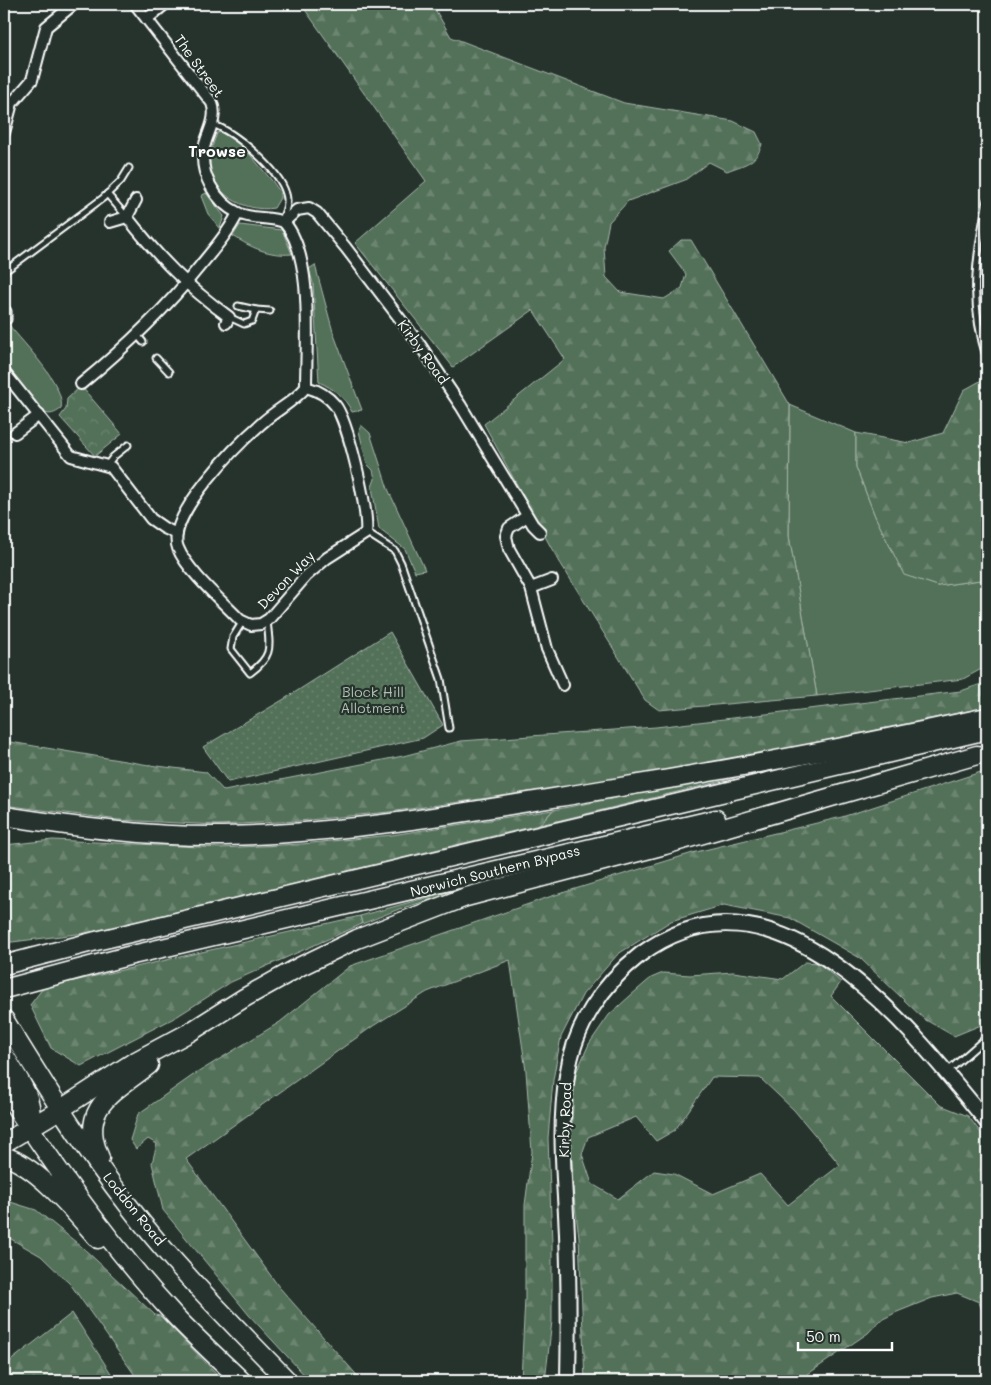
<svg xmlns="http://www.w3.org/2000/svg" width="991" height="1385" viewBox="0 0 991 1385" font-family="Mali,sans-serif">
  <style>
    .grass { fill: #527058; stroke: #a8b8ac }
    .forest { fill: url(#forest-firs); stroke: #a8b8ac; fill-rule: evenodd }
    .park { fill: url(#park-crowns); stroke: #a8b8ac }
    .garden { fill: url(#garden-dots); stroke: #a8b8ac }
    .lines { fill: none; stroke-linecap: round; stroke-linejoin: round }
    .lane-casing { stroke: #fff; stroke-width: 9 }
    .street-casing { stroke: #fff; stroke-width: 14 }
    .secondary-casing { stroke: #fff; stroke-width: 18 }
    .highway-casing { stroke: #fff; stroke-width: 21 }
    .lane { stroke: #26332d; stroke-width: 5 }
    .street { stroke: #26332d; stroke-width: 10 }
    .secondary { stroke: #26332d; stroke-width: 14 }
    .highway { stroke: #26332d; stroke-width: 18 }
    .labels { text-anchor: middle; stroke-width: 4.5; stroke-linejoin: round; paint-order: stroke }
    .street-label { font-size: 14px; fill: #fff; stroke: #26332d }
    .park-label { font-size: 14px; fill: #b1bfb4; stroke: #26332d }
    .quarter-label { font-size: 16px; font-weight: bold; fill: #fff; stroke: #26332d }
  </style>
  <defs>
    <pattern id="forest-firs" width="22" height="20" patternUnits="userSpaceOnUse" patternTransform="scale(1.25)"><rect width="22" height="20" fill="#527058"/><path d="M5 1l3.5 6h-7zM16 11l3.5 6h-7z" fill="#6c8571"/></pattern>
    <pattern id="park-crowns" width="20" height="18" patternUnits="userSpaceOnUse" patternTransform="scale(1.25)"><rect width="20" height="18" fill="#527058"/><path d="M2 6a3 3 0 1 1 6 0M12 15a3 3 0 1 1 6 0" fill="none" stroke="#6c8571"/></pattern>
    <pattern id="garden-dots" width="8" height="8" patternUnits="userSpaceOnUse" patternTransform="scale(1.25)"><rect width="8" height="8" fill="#527058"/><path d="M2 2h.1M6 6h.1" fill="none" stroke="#6c8571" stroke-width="1.8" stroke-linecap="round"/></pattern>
  </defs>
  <rect width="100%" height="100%" fill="#26332d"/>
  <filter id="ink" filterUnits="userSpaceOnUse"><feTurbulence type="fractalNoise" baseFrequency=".02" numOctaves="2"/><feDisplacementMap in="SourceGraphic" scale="10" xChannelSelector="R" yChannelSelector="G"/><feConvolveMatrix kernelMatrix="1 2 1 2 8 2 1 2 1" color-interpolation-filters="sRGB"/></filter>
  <g filter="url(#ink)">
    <g class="grass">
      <path d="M220,132L242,145L273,182L280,192V198L274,208C245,213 208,193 210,160C210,150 214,142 217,133Z"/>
      <polygon points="206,193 224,216 220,228 208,214 201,196"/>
      <path d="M240,225L282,230L292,254C269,256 252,248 233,236Z"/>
      <path d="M315,265L333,332L362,410L352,412C344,396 334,389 319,382L313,283L309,269Z"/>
      <path d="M9,325C24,344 66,385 61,409C55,413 50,416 43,412L4,364V329Z"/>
      <polygon points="790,405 856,433 856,467 875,516 904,574 938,586 987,579 987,666 963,679 817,696 789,536"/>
      <polygon points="361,425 370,433 388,489 425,570 415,572 405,549 379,529 372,487 375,479 373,470 367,464 359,431"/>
      <polygon points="735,775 735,778 540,825 553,810"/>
      <polygon points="462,888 463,890 399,909 362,924 360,916"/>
    </g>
    <g class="forest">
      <path d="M301,4H432L451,37L624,103L733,121L756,132L762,144C756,164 744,164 727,171L709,162L685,180L628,201L609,222L604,247L606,277L620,292L664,299L682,288L686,274L669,251L681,240H691L790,405L789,536L817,696L659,710L645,700L553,551L484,424L565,359L533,310L453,367L355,243L426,181Z"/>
      <polygon points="982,380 987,392 987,579 938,586 904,575 875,516 856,467 856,433 909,443 943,433 964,390"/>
      <polygon points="987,682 987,707 683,770 389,812 299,821 218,825 119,820 4,805 4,741 149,765 206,772 224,791 403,756 461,741 656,727 961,691"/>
      <polygon points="987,770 987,1019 981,1025 954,1036 924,1019 860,958 790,918 724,905 671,921 618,954 583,994 561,1037 553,1080 548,1138 552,1243 552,1321 545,1381 521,1381 525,1298 525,1205 532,1152 526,1071 510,960 427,992 373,1026 186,1159 279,1287 362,1381 310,1381 249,1315 163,1210 152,1163 157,1144 148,1139 136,1149 130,1140 138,1114 192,1076 280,1022 350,966 549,897 696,852 842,817"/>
      <polygon points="553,810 539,825 93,932 4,943 4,845 53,840 221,848 302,844 392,835"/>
      <polygon points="360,916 362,924 231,982 176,1017 81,1066 51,1048 30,1005 43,988"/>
      <path d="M805,962L818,963L841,982L831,996L940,1105L968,1116L987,1141V1323L979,1302L957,1293L932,1298L897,1312L879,1321L868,1333L805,1376L802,1381H585L579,1237L573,1190L571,1138L575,1075L589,1044L609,1015L630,996L651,978L663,973L690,975L733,972L783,979ZM712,1077L760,1078L794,1110L840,1165L788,1205L760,1174L713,1194L674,1174L654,1171L618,1199L592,1184L582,1154L588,1137L636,1117L656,1141L675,1130Z"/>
      <polygon points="4,1200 36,1210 82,1247 155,1315 160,1316 224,1381 139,1381 71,1285 41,1256 4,1235"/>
      <polygon points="72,1313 114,1378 110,1381 4,1381 4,1366"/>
    </g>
    <polygon class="park" points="81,386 122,434 95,456 60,417 66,409 67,399"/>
    <polygon class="garden" points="390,632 443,725 423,738 228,782 203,747 286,698"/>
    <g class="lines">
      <g class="lane-casing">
        <g id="lane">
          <path d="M212,124C235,132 280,170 286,194C289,203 285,212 282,220"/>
          <polyline points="107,194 127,217"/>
          <path d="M987,200C976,261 968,299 987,360"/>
          <polyline points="4,272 103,198 121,181 129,168"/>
          <polyline points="4,305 8,311 8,320 4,323"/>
          <polyline points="238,306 256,310"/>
          <polyline points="229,317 244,324 252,321 256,310 270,311"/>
          <polyline points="138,336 143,342"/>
          <polyline points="156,358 169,372"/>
          <polyline points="107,465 113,457 128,445"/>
          <polyline points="367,533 395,551 401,563 441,679 449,728"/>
          <path d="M243,621L233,637L231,649L250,673C273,656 270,648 267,621"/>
          <polyline points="947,1072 987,1037"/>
        </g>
      </g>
      <g class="street-casing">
        <g id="street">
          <path d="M135,4L212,103C218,119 207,133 204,148C199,173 215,202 238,213C253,220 269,216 284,222"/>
          <polyline points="147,19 165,4"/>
          <polyline points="4,133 12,103 32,80 46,27 74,4"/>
          <path d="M136,200L127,217C161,260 185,285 229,317L226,323"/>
          <polyline points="110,222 127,217"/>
          <path d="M284,222C314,256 306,343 306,387C294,402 276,410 262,423C239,443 165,516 178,548C187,571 223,602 240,620L251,625L261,624L269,619L306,576L327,558L366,533C369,512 348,421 335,405C328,396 317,390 306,387"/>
          <polyline points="284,222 297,210 309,208 317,213 346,248 420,345 461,406 533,525 540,532"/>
          <polyline points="4,372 71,456 111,467 151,519 164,528 177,534"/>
          <path d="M81,384C126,347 164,311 200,266C214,249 228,233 238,213"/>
          <polyline points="15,433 39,415"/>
          <polyline points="527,516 509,528 506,536 509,549 531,588 547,649 563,685"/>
          <polyline points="531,588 552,580"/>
        </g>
      </g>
      <g class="secondary-casing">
        <path id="secondary" d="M568,1381C569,1332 569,1284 567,1235C565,1182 558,1129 567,1076C574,1027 602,984 641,954C776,854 911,1028 987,1122"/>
      </g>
      <g class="highway-casing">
        <g id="highway">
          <path d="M4,816C76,827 149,837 223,836C346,834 468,812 590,792C723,771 855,746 987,717"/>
          <polyline points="4,965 96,941 987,730"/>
          <polyline points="4,989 128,956 716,819"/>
          <path d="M4,1019C43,1082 82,1146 128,1205C176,1268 233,1324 288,1381"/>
          <path d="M4,1054C17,1079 37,1098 29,1128"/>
          <path d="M4,1089C55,1168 112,1248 176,1317C197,1339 220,1360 242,1381"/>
          <polyline points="4,1143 61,1109 132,1063 190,1032 244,998 301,966 357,939 466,897 665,845 977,755"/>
          <path d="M4,1156C39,1167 74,1212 98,1239"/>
          <path d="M100,1158C77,1107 115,1092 149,1065"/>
        </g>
      </g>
      <use href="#lane" class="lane"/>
      <use href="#street" class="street"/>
      <use href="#secondary" class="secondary"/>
      <use href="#highway" class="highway"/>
    </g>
  </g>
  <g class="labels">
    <g class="street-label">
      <text transform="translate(199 66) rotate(54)" y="5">The Street</text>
      <text transform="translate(423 352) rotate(54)" y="5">Kirby Road</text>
      <text transform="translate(286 580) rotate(-46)" y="5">Devon Way</text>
      <text transform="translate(495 871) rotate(-14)" y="5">Norwich Southern Bypass</text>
      <text transform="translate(565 1120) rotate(-88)" y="5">Kirby Road</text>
      <text transform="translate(134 1209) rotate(51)" y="5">Loddon Road</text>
    </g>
    <g class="park-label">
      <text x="373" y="697">Block Hill<tspan x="373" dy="16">Allotment</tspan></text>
    </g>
    <g class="quarter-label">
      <text x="217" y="157">Trowse</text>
    </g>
  </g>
  <rect width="991" height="1385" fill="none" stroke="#26332d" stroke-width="20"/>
  <rect x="10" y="10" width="971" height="1365" fill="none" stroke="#fff" stroke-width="2" filter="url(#ink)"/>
  <path d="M798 1342v8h94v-8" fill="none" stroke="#ffffff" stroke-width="2.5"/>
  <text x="806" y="1342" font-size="15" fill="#ffffff" stroke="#26332d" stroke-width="4" paint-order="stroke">50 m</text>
</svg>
